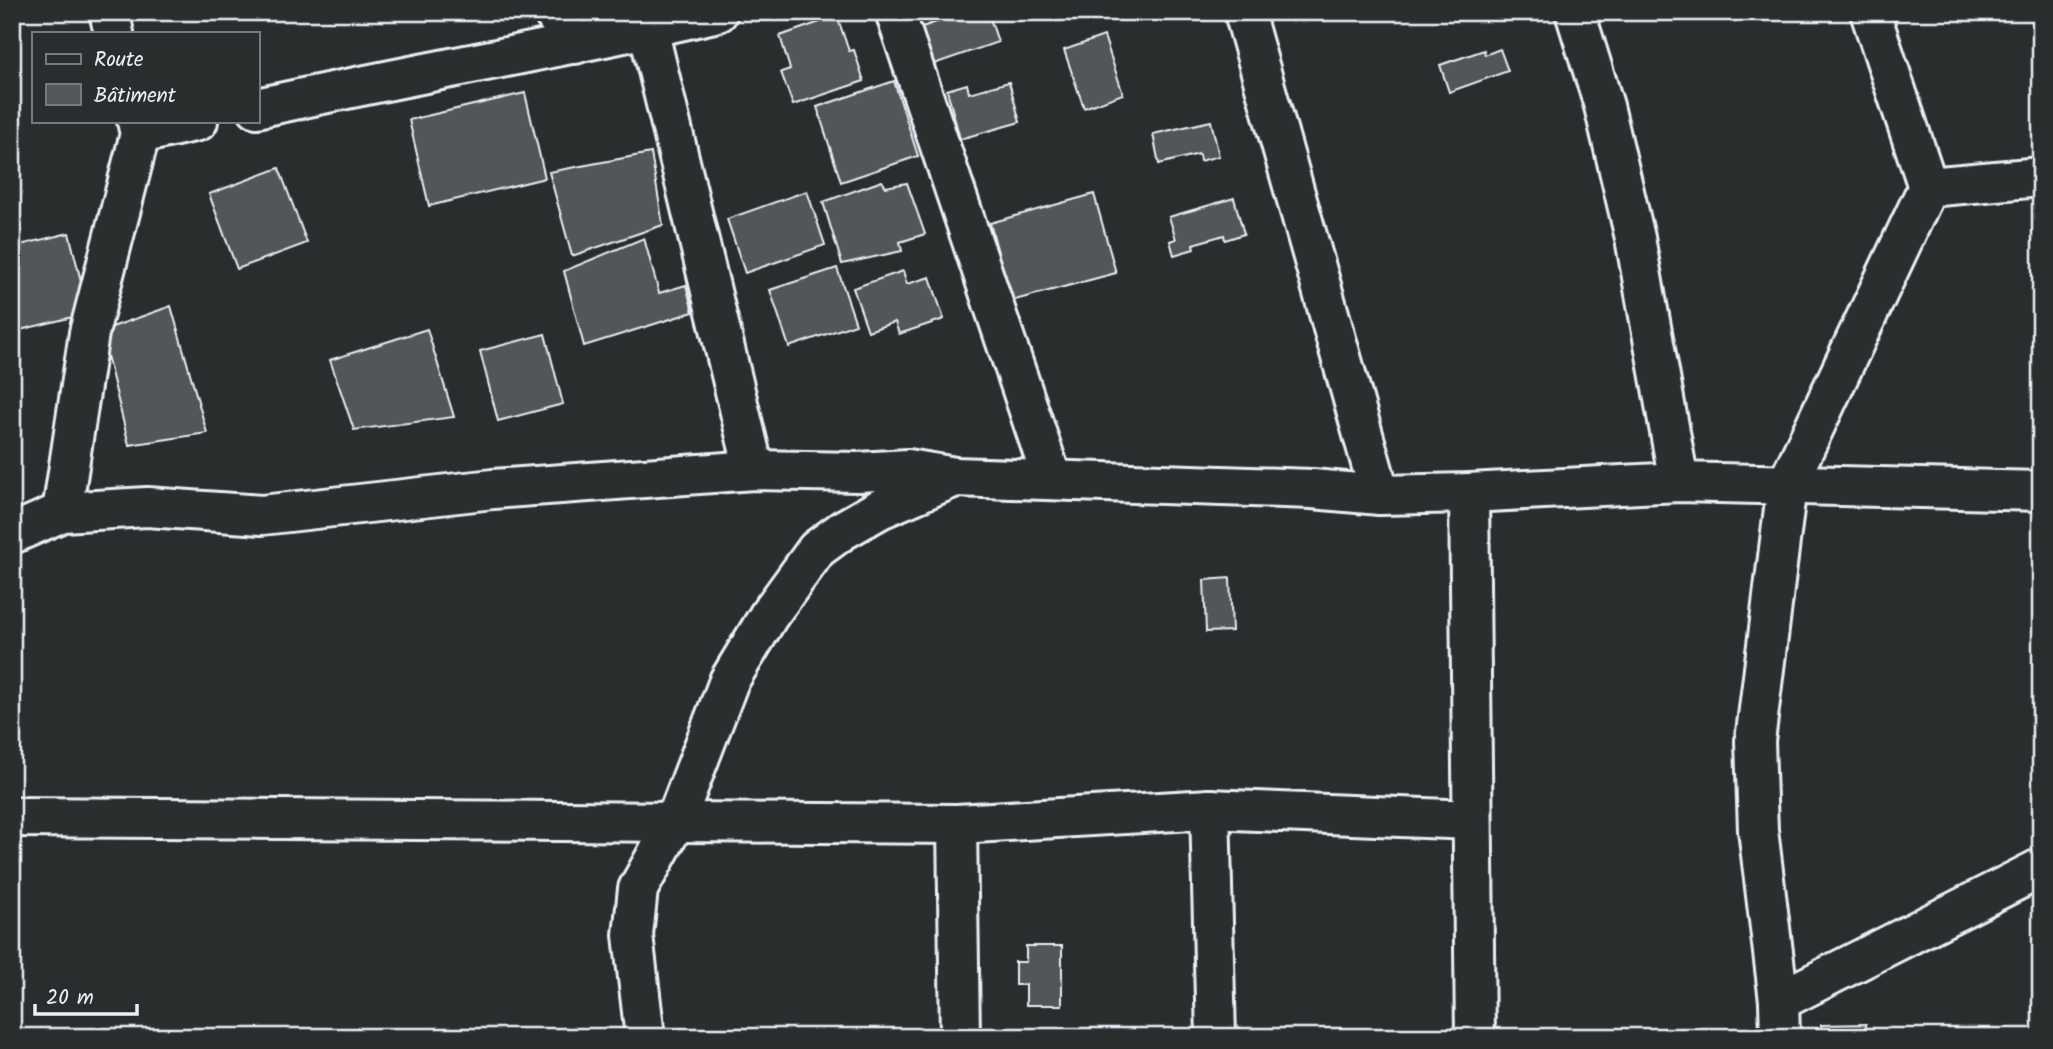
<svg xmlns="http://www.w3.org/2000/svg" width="2053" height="1049" viewBox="0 0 2053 1049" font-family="Kalam,sans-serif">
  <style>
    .building { fill: #535759; stroke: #e8f1f8; stroke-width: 2 }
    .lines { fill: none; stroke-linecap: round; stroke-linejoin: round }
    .street-casing { stroke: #e8f1f8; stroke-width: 44 }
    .street { stroke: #2a2d2e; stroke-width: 38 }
  </style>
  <rect width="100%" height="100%" fill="#2a2d2e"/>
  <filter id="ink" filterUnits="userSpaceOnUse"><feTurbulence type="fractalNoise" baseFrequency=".0143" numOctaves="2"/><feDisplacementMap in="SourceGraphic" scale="14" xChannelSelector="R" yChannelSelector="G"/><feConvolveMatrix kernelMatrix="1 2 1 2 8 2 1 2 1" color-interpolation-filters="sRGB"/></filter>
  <g filter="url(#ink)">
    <g class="building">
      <polygon points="966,12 988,12 998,42 931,65 919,28"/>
      <polygon points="837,16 849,51 854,50 864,81 793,105 781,72 790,69 780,36"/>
      <polygon points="1104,36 1123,94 1084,108 1064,50"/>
      <polygon points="1500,49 1508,71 1449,92 1440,65 1484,50 1485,55"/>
      <polygon points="894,81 918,156 841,182 817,107"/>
      <polygon points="1009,82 1020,122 960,139 947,90 967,84 969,93"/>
      <polygon points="525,93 545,178 429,206 409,120"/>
      <polygon points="1211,121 1219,156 1200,161 1199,154 1159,164 1153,134"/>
      <polygon points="651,153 663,225 572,256 549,172"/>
      <polygon points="279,168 307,243 237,269 209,194"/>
      <polygon points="882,181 886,187 907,183 925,234 900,242 902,251 842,264 823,202"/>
      <polygon points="807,191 825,245 745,273 727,219"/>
      <polygon points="1094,194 1116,273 1011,301 990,223"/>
      <polygon points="1234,198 1244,234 1225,240 1224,235 1193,244 1194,249 1174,255 1170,241 1176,239 1169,217"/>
      <polygon points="69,233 89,313 12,332 12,247"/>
      <polygon points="644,238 659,293 686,285 693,312 584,346 564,271"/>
      <polygon points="837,268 856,324 789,347 770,290"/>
      <polygon points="903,271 907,284 930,277 944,319 899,334 895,322 868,331 853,288"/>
      <polygon points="171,306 207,433 129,445 101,331"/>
      <polygon points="427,329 454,417 354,430 330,360"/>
      <polygon points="545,334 563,404 498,421 480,351"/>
      <polygon points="1230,578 1232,631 1206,632 1204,580"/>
      <polygon points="1026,946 1062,946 1062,1005 1026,1005 1026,985 1015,985 1015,962 1026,962"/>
      <polygon points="1866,1024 1867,1037 1821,1037 1821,1025"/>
    </g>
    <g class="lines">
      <g class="street-casing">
        <g id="street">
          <polyline points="109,12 114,33"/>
          <polyline points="553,12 575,44"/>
          <polyline points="644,12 754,470"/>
          <polyline points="895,12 1052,479"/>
          <polyline points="1244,12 1380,495"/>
          <polyline points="1575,12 1604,106 1635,238 1679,482"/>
          <polyline points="1870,12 1928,187"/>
          <path d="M257,108C410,74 565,48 718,12"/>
          <polyline points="140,134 198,121"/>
          <polyline points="1469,493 1475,1037"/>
          <polyline points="62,512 89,333 140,134 137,121"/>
          <polyline points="12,534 62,512 147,507 262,515 493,489 754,470 859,472 908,469 955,477 1312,489 1380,495 1469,493 1679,482 2041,491"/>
          <polyline points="1210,809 1216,1037"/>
          <polyline points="12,817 957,824 1210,809 1472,820"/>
          <polyline points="957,824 960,1037"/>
          <polyline points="1779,1001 2041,868"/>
          <polyline points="645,1037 633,935 638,889 675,822 729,681 769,615 817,549 843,530 880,509 955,477"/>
          <polyline points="1780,1037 1779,1001 1758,830 1755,741 1787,485 1928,187 2041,177"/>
        </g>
      </g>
      <use href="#street" class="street"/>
    </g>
  </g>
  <rect width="2053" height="1049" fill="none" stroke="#2a2d2e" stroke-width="42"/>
  <rect x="21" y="21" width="2011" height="1007" fill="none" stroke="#e8f1f8" stroke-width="2.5" filter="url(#ink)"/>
  <rect x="32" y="32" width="228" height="91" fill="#2a2d2e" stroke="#767b7f" stroke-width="2"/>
  <rect x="46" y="54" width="35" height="10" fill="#2a2d2e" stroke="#767b7f" stroke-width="2"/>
  <text x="94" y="66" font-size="21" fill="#e8f1f8">Route</text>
  <rect x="46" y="84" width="35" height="21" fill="#535759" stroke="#767b7f" stroke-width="2"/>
  <text x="94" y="102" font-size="21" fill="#e8f1f8">Bâtiment</text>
  <path d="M35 1004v10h102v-10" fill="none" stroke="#e8f1f8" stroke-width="3.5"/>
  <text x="46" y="1004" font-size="21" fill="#e8f1f8" stroke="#2a2d2e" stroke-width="5" paint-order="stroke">20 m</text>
</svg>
